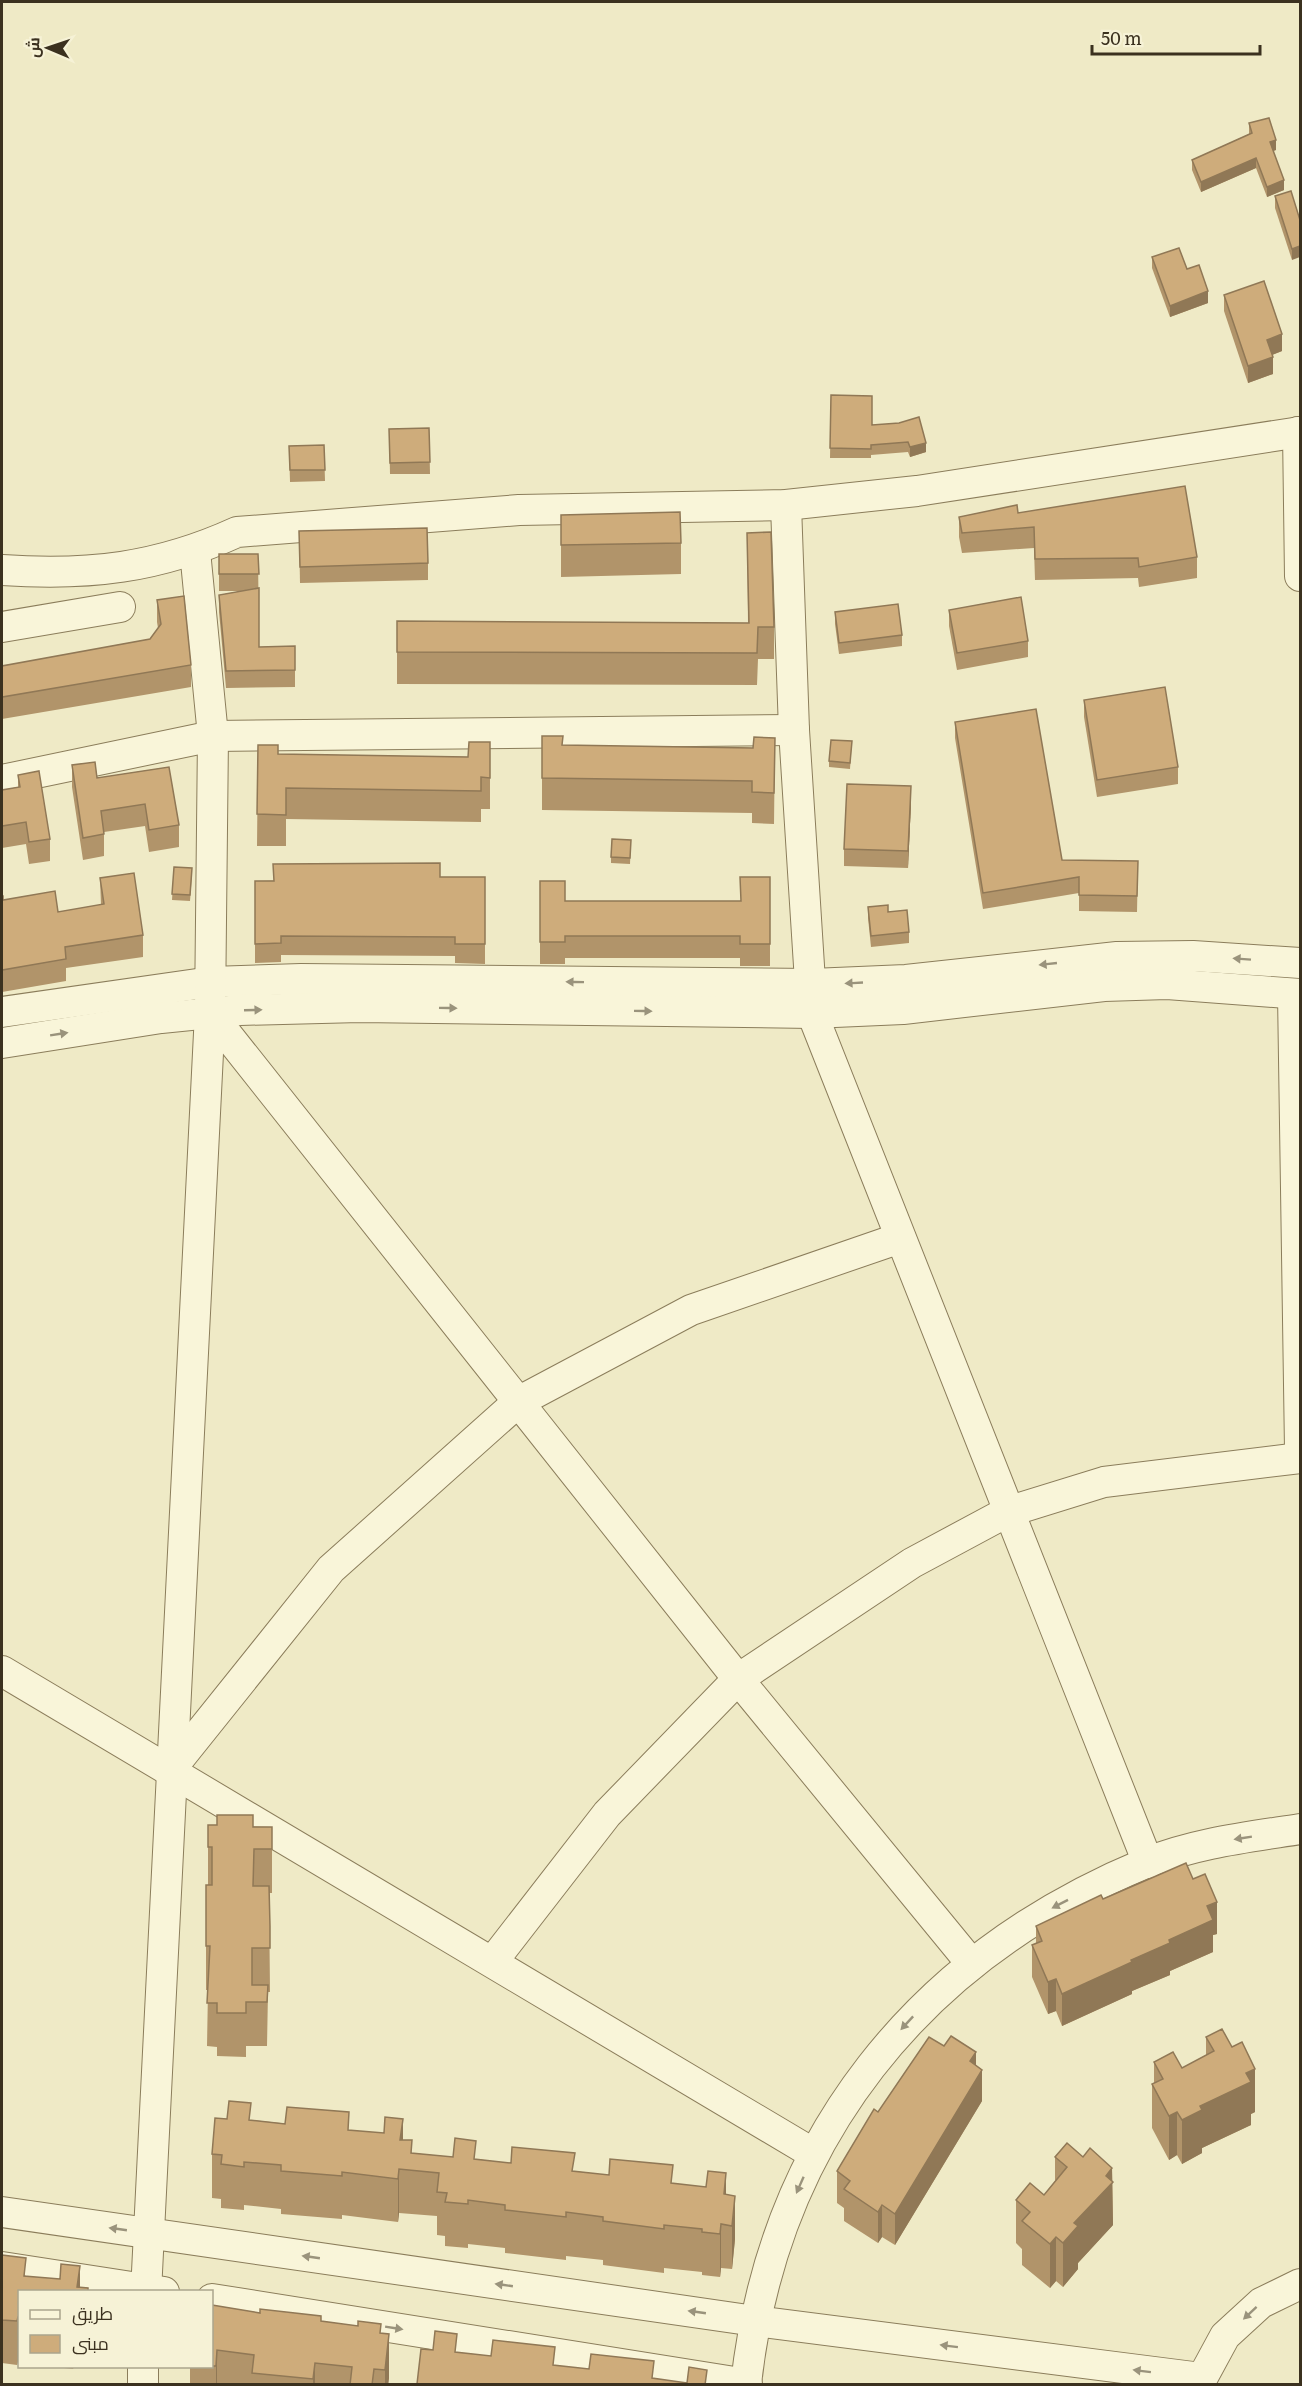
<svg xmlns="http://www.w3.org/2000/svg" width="1302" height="2386" viewBox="0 0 1302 2386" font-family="Literata,Cairo,serif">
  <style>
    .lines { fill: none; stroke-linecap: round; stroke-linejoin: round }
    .minor-casing { stroke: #8b7d5b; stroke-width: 32 }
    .minor { stroke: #f9f5d9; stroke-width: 30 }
    .wall { fill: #b1946a }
    .shaded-wall { fill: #907856 }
    .building { fill: #ceac7b; stroke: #907856; stroke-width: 1.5 }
    .oneway { fill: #9a937c }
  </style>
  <rect width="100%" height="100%" fill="#efeac6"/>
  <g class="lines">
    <g class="minor-casing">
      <g id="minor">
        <polyline points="1298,432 1300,576"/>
        <polyline points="786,505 794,730 812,1013 1148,1863"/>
        <path d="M2,570C88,576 158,568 237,532L519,510L786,505L917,491L1300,432"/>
        <polyline points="2,627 120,607"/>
        <polyline points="2,780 213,736 794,730"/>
        <polyline points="1293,994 1300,1449"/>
        <polyline points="2,1012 211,982 301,979 812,984 906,980 1117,957 1193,956 1300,963"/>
        <polyline points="210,1013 738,1679 971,1963"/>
        <polyline points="2,1043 161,1018 240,1010 360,1007 812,1013 903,1009 1104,986 1167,984 1300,994"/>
        <polyline points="2,1671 814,2154"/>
        <polyline points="170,1770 331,1569 518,1402 691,1310 900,1238"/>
        <polyline points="493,1961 607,1814 738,1679 912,1563 1007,1512 1104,1482 1300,1458"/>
        <polyline points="2,2212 755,2321 1201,2378"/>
        <polyline points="2,2267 164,2292"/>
        <polyline points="146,2292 210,1013 213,736 195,551"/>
        <polyline points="212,2299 747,2384"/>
        <polyline points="143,2384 143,2366"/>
        <path d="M746,2384C773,2138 919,1957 1146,1863C1195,1843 1249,1837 1300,1829"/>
        <polyline points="1199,2384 1225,2336 1261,2303 1300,2284"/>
      </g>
    </g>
    <use href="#minor" class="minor"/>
  </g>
  <g class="wall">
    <polygon points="1249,123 1276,150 1273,151 1284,190 1267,197 1256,168 1201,192 1192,170 1192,160 1249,134"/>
    <polygon points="1275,196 1300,220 1292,260 1275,208"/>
    <polygon points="1152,257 1187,269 1208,303 1170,317 1152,268"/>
    <polygon points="1224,295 1282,351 1272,355 1273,374 1248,383 1224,311"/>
    <polygon points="831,395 872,425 899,423 926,452 910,457 908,452 871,455 871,458 830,458"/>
    <polygon points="429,428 430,474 390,474 389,429"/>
    <polygon points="324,445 325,481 290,482 289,446"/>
    <polygon points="1018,513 1197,557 1197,578 1139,587 1138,578 1035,580 1034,548 962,553 959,537 959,517"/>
    <polygon points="561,515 681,543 681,574 561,577"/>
    <polygon points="299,531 428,563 428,580 300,583"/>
    <polygon points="747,533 774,627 774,659 758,659 757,685 397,684 397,621 748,623"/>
    <polygon points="219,554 258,554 259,647 295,646 295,687 226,688 219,612 219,595 241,591 219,591"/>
    <polygon points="157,600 191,665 191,687 2,719 2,666 150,639 158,628 157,622"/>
    <polygon points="949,610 1028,641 1028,657 957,670 949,626"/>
    <polygon points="835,612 902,635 902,646 839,654 835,624"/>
    <polygon points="1084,700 1178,767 1178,784 1097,797 1084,717"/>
    <polygon points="955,722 1062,860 1138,861 1137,912 1079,911 1079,893 983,909 955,738"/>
    <polygon points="542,736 563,745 753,748 775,738 774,824 752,823 752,813 542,810"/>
    <polygon points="852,741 850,769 829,767 829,761"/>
    <polygon points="490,742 490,809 481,809 481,822 286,819 286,846 257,846 258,745 278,754 468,757"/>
    <polygon points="72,765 97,778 169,767 179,825 179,847 149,852 145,826 104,832 104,856 83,860 72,787"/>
    <polygon points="18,775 50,839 50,861 29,864 26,844 2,848 2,790 18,787"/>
    <polygon points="911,803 908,868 844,866 844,849"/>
    <polygon points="631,840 630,864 611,863 611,857"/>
    <polygon points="174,867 192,874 190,901 172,900"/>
    <polygon points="440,877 485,877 485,964 455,963 455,956 281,955 281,962 255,963 255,881"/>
    <polygon points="770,877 770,966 740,966 740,958 565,958 565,964 540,964 540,881 565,901 740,901"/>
    <polygon points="100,878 143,935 143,957 66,968 66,981 2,992 2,896 3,900 58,912 101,905"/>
    <polygon points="868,907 888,912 909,932 909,943 871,947 868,918"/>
    <polygon points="208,1825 272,1827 272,1893 269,1893 270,1992 268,1992 267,2046 246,2046 246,2057 217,2056 217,2047 207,2046 208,1990 206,1990 206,1885 208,1885"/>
    <polygon points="1036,1926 1217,1934 1213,1935 1213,1952 1170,1971 1170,1975 1132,1991 1132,1994 1062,2026 1056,2011 1048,2014 1032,1977 1032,1945 1036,1944"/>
    <polygon points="1206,2037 1255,2112 1251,2114 1251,2125 1202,2148 1202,2153 1182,2164 1177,2155 1169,2160 1152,2128 1152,2084 1154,2084 1154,2062 1182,2068 1206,2055"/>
    <polygon points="944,2046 976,2065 982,2101 895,2245 882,2237 878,2243 844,2221 844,2208 837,2203 837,2171 878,2112"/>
    <polygon points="251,2120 349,2130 403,2140 412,2153 453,2157 476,2159 673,2183 726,2194 735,2239 732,2269 721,2268 720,2277 702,2275 702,2272 664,2268 664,2273 603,2265 603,2260 566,2256 566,2260 505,2253 505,2248 468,2244 468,2248 445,2246 445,2236 437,2235 437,2216 399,2213 398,2222 342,2215 342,2219 281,2214 281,2209 244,2205 244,2210 221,2208 221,2199 212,2198 212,2154"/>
    <polygon points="1055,2157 1083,2157 1112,2168 1113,2225 1078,2263 1078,2269 1063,2287 1056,2281 1050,2288 1022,2265 1022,2249 1016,2243 1016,2200 1044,2195 1055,2181"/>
    <polygon points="2,2255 26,2276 80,2287 20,2292 20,2361 18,2361 17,2365 2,2363"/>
    <polygon points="212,2305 260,2313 358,2326 381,2333 389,2378 388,2385 190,2385 190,2367 212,2367"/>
    <polygon points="55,2367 74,2367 73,2369"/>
  </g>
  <g class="shaded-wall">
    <polygon points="1276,140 1276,150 1270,152 1270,142"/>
    <polygon points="1256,158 1256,168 1201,192 1201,182"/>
    <polygon points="1284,180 1284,190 1267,197 1267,187"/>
    <polygon points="1300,246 1300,257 1292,260 1292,249"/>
    <polygon points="1208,291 1208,303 1170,317 1170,306"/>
    <polygon points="1282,334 1282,351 1267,357 1267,340"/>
    <polygon points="1273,357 1273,374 1248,383 1248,366"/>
    <polygon points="926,443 926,452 910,457 910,447"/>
    <polygon points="911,786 911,803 908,868 908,851"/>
    <polygon points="1217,1902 1217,1934 1213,1935 1213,1952 1170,1971 1170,1975 1132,1991 1132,1994 1062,2026 1062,1994 1169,1940 1207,1906"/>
    <polygon points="1056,1979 1056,2011 1048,2014 1048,1982"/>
    <polygon points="976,2052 976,2080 982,2070 982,2101 895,2245 895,2214 970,2061"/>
    <polygon points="1255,2069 1255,2112 1251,2114 1251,2125 1202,2148 1202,2153 1182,2164 1182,2120 1200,2106 1246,2073"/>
    <polygon points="1177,2112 1177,2155 1169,2160 1169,2116"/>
    <polygon points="403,2119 403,2162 400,2140"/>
    <polygon points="1112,2168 1113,2225 1078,2263 1078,2269 1063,2287 1063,2243 1074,2223 1106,2176"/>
    <polygon points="399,2169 399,2213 398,2222 398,2179"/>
    <polygon points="726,2173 726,2217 724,2194"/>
    <polygon points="735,2196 735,2239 732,2269 732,2226"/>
    <polygon points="882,2205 882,2237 878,2243 878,2212"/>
    <polygon points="721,2224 721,2268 720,2277 720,2234"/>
    <polygon points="1056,2237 1056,2281 1050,2288 1050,2244"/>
    <polygon points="80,2266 80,2292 77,2287"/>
    <polygon points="18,2317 18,2361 17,2365 17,2321"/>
    <polygon points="389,2334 389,2378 388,2385 385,2385 385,2370"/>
    <polygon points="217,2350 217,2385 216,2385 216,2366"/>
    <polygon points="315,2363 315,2385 313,2385 313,2379"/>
  </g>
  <g class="building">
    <polygon points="1269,118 1276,140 1270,142 1284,180 1267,187 1256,158 1201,182 1192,160 1252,133 1249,123"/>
    <polygon points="1291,191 1300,220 1300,246 1292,249 1275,196"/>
    <polygon points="1179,248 1187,269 1199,265 1208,291 1170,306 1152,257"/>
    <polygon points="1264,281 1282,334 1267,340 1273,357 1248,366 1224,295"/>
    <polygon points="831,395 872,396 872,425 899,423 919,417 926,443 910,447 908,442 871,445 871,449 830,448"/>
    <polygon points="429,428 430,462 390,463 389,429"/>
    <polygon points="324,445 325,470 290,470 289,446"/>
    <polygon points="1185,486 1197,557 1139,567 1138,558 1035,559 1034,527 962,533 959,517 1017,505 1018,513"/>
    <polygon points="680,512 681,543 561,545 561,515"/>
    <polygon points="427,528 428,563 300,567 299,531"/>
    <polygon points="771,532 774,627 758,627 757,653 397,652 397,621 749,623 747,533"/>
    <polygon points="219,554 258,554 259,574 219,574"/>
    <polygon points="259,588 259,647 295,646 295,670 226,671 219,595"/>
    <polygon points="184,596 191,665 2,697 2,666 150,639 161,624 157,600"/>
    <polygon points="1021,597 1028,641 957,653 949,610"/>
    <polygon points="898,604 902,635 839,643 835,612"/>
    <polygon points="1165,687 1178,767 1097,780 1084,700"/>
    <polygon points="1036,709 1062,860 1138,861 1137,896 1079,895 1079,877 983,893 955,722"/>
    <polygon points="542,736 563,736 562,745 753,748 754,737 775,738 774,793 752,792 752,781 542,778"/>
    <polygon points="831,740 852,741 850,763 829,761"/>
    <polygon points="469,742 490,742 490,778 481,777 481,791 286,788 286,815 257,814 258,745 278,745 278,754 468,757"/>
    <polygon points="95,762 97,778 169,767 179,825 149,830 145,804 101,811 104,834 83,838 72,765"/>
    <polygon points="39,771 50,839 29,842 26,822 2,826 2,790 20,787 18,775"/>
    <polygon points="847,784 911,786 908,851 844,849"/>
    <polygon points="612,839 631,840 630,858 611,857"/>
    <polygon points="440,863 440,877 485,877 485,944 455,944 455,937 281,936 281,943 255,944 255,881 274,881 273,864"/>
    <polygon points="174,867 192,868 190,895 172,894"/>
    <polygon points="134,873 143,935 65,947 66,959 2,970 2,896 3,896 3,900 55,891 58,912 104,904 100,878"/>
    <polygon points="740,877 770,877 770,944 740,944 740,936 565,936 565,942 540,942 540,881 565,881 565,901 741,901"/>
    <polygon points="888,905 888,912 907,910 909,932 871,936 868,907"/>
    <polygon points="217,1815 253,1815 253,1827 272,1827 272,1849 254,1849 253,1886 269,1886 270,1926 270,1948 252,1948 252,1985 268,1985 267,2002 246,2002 246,2013 217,2013 217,2003 207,2003 210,1946 206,1946 206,1885 212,1885 212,1847 208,1847 208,1825 217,1825"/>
    <polygon points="1186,1863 1193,1879 1205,1874 1217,1902 1207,1906 1213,1920 1169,1940 1170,1943 1131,1960 1132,1962 1062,1994 1056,1979 1048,1982 1032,1945 1042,1941 1036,1926 1101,1895 1103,1899"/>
    <polygon points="1222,2029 1232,2047 1242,2042 1255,2069 1246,2073 1251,2082 1200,2106 1202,2110 1182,2120 1177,2112 1169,2116 1152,2084 1163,2079 1154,2062 1173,2052 1182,2068 1214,2051 1206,2037"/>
    <polygon points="951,2036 976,2052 970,2061 982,2070 895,2214 882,2205 878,2212 844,2189 850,2181 837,2171 874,2109 878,2112 929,2037 944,2046"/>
    <polygon points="229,2101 251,2103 249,2120 285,2124 287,2107 349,2112 348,2130 384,2133 385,2117 403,2119 400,2140 412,2140 411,2153 453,2157 455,2138 476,2141 474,2159 511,2163 512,2147 575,2153 572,2171 609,2175 610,2159 673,2165 671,2183 706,2187 708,2171 726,2173 724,2194 735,2196 732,2226 721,2224 720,2234 702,2232 702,2229 664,2225 664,2229 603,2221 603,2217 566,2212 566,2217 505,2210 505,2205 468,2200 468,2204 445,2202 447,2193 437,2192 439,2173 399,2169 398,2179 342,2172 342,2176 281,2171 281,2165 244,2162 244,2167 221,2164 222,2155 212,2154 215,2118 227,2119"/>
    <polygon points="1067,2143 1083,2157 1090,2148 1112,2168 1106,2176 1113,2182 1074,2223 1078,2226 1063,2243 1056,2237 1050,2244 1022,2221 1030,2212 1016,2200 1030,2183 1044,2195 1067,2167 1055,2157"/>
    <polygon points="2,2255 26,2258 24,2276 60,2279 61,2264 80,2266 77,2287 88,2288 88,2292 20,2292 20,2317 18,2317 17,2321 2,2320"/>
    <polygon points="212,2305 260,2313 260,2309 321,2316 321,2321 358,2326 358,2321 381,2324 380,2333 389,2334 385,2370 374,2369 372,2385 350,2385 352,2367 315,2363 313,2379 252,2373 254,2355 217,2350 216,2366 212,2366"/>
    <polygon points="435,2331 457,2334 455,2352 491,2356 493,2340 555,2347 553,2365 589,2369 591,2354 654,2361 652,2378 687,2383 689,2367 707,2370 705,2385 417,2384 421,2349 433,2350"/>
  </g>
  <defs><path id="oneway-solid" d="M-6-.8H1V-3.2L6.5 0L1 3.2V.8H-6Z" transform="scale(1.5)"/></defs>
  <g class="oneway">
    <use href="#oneway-solid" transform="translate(1242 959) rotate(-176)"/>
    <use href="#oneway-solid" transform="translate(1048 964) rotate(174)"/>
    <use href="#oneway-solid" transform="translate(575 982) rotate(-179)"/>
    <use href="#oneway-solid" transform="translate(854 983) rotate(177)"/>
    <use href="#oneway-solid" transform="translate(448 1008) rotate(1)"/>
    <use href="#oneway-solid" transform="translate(253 1010) rotate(-2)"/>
    <use href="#oneway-solid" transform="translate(643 1011) rotate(1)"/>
    <use href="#oneway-solid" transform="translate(59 1034) rotate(-9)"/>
    <use href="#oneway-solid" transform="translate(1243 1838) rotate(171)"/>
    <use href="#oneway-solid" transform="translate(1060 1904) rotate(153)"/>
    <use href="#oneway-solid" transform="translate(907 2023) rotate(133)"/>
    <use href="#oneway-solid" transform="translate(800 2185) rotate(114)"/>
    <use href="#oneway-solid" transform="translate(118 2229) rotate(-172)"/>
    <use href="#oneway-solid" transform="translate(311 2257) rotate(-172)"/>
    <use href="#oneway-solid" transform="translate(504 2285) rotate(-172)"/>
    <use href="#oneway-solid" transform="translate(697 2312) rotate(-172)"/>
    <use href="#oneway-solid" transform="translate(1250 2313) rotate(137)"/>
    <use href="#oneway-solid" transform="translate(394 2328) rotate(9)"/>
    <use href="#oneway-solid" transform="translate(949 2346) rotate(-173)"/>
    <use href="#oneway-solid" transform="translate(1142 2371) rotate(-173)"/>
  </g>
  <rect width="1302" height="2386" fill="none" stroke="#3b311f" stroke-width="6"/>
  <rect x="18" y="2290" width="195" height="78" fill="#f6f2d6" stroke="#aba58d" stroke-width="1.5"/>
  <rect x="30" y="2310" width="30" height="9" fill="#f9f5d9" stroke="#aba58d" stroke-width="1.5"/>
  <text x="72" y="2320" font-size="18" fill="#3b311f">طريق</text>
  <rect x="30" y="2335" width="30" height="18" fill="#ceac7b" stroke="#aba58d" stroke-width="1.5"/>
  <text x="72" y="2350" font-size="18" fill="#3b311f">مبنى</text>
  <g transform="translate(48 48) rotate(272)" stroke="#f6f2d6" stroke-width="4.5" paint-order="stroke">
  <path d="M0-4.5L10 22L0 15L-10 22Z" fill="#3b311f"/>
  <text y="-9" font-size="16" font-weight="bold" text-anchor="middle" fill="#3b311f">ش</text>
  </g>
  <path d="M1092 45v9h168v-9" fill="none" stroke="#3b311f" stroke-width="3"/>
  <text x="1101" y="45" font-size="18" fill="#3b311f" stroke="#f6f2d6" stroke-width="4.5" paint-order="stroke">50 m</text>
</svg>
